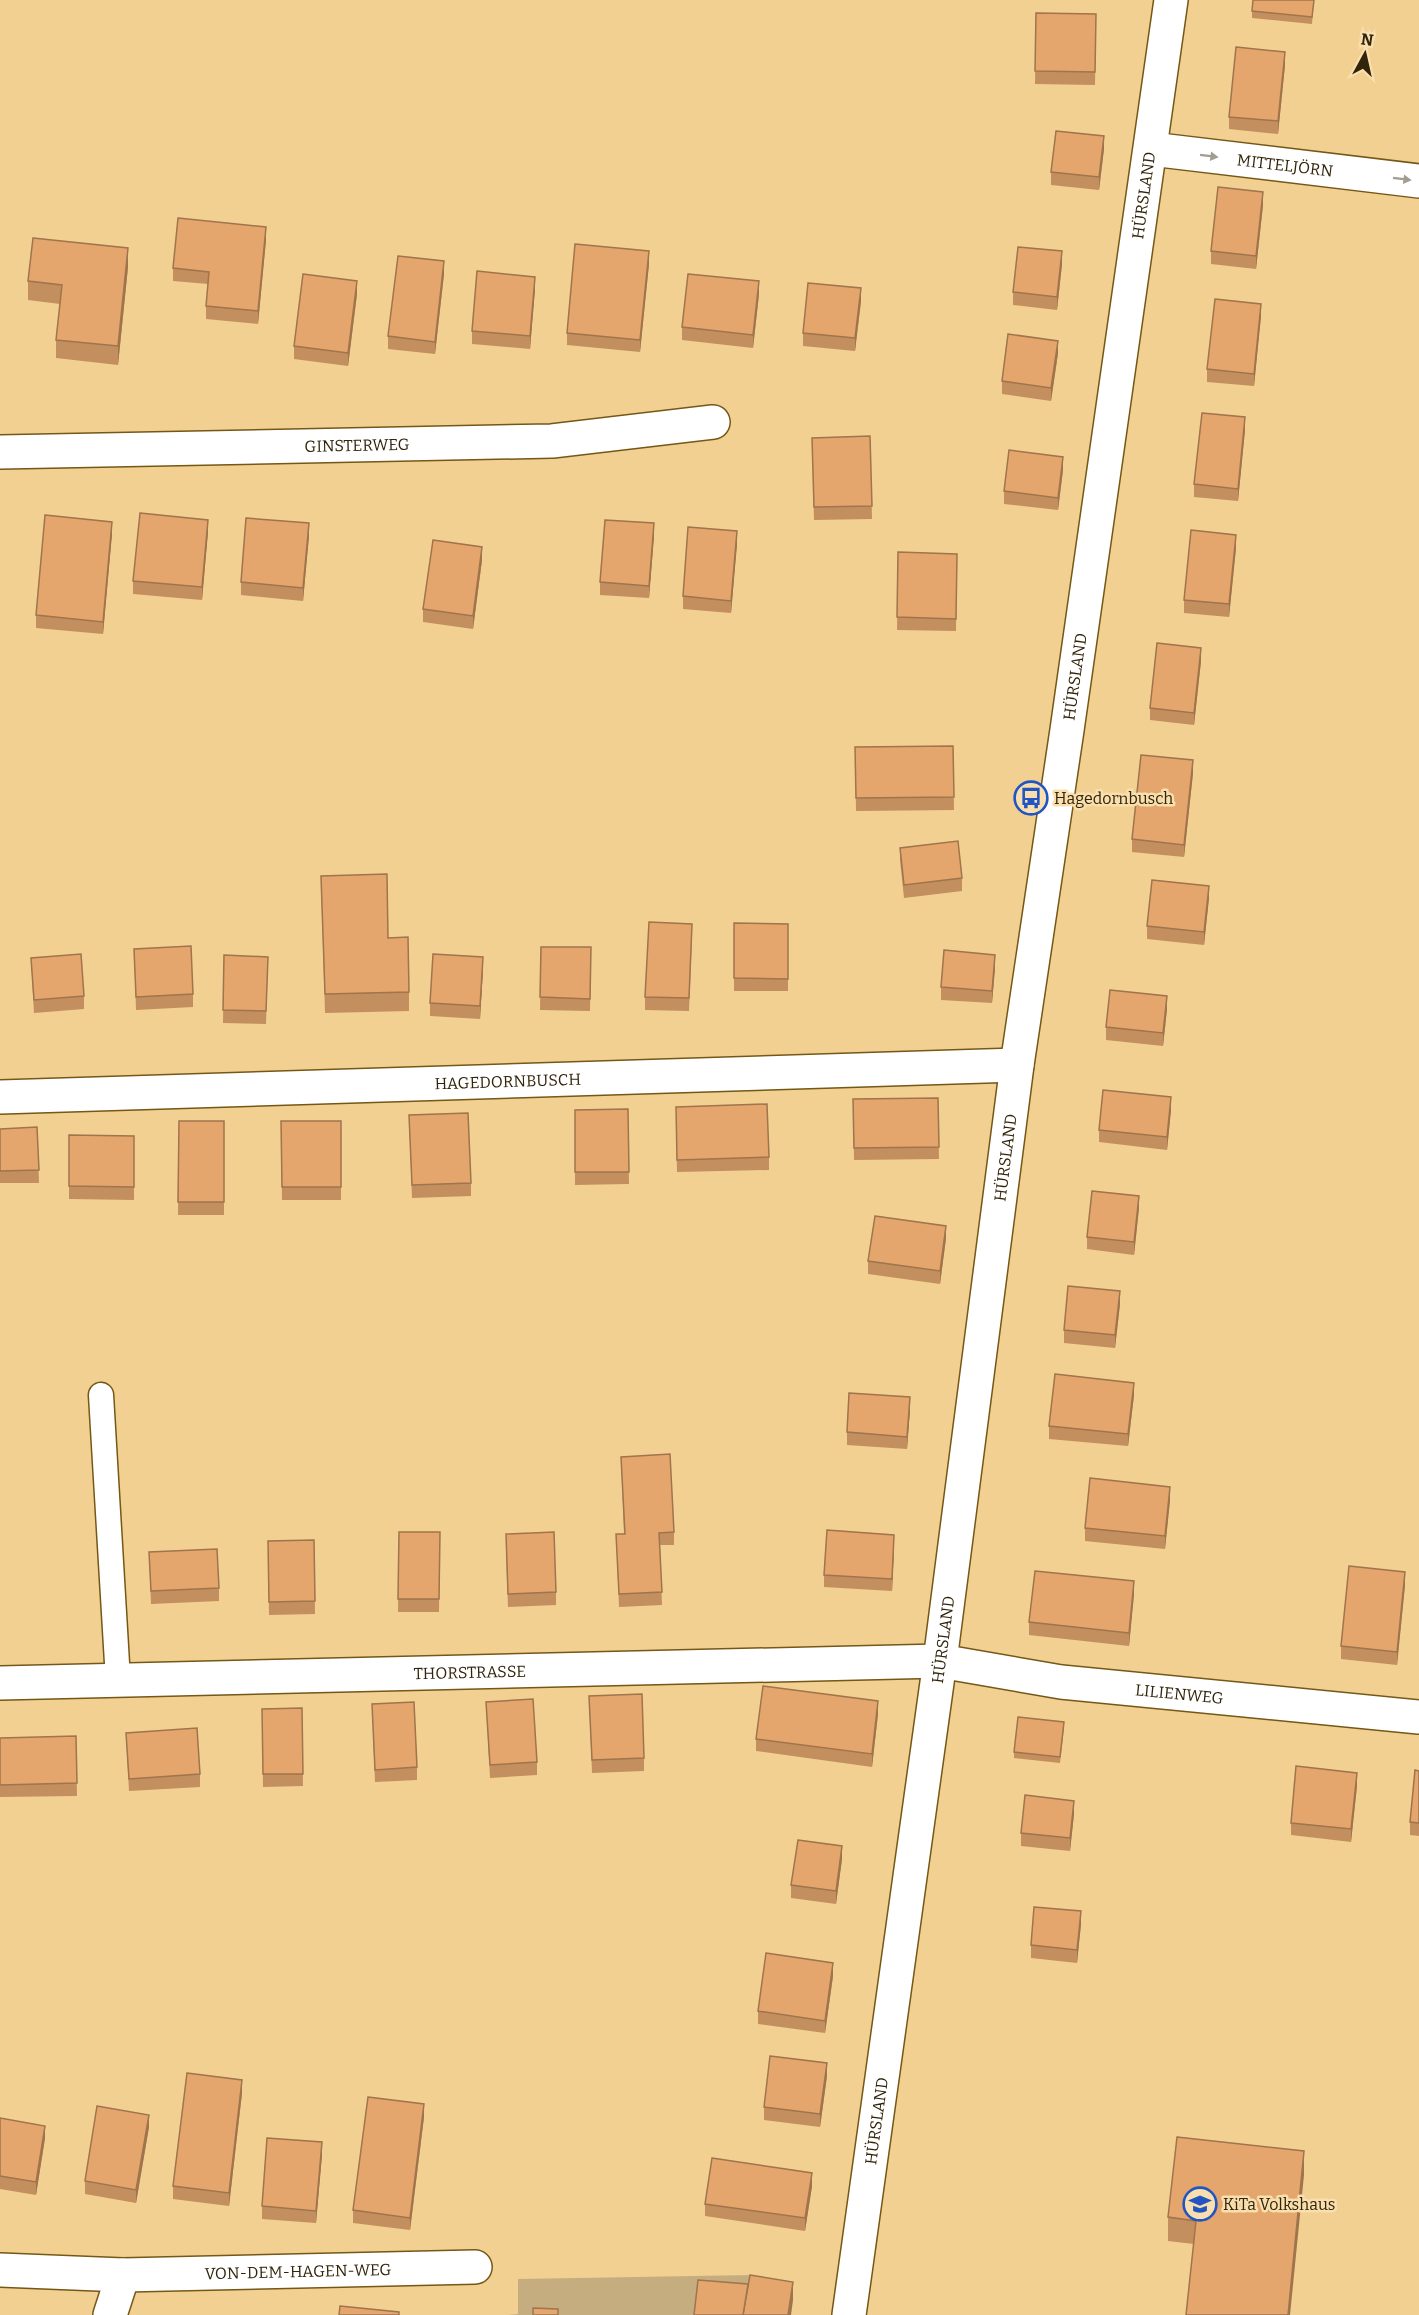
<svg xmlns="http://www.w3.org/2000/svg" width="1419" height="2315" viewBox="0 0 1419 2315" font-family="Bitter,serif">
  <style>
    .green { fill: #c6ad80 }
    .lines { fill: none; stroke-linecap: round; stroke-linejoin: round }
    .service-casing { stroke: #755716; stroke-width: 27 }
    .minor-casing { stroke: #755716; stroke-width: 36 }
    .service { stroke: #fff; stroke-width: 24 }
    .minor { stroke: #fff; stroke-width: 33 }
    .wall { fill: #c48f5e }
    .shaded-wall { fill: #a0744c }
    .building { fill: #e4a66d; stroke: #a0744c; stroke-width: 1.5 }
    .oneway { fill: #a29c91 }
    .labels { text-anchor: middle; stroke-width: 5; stroke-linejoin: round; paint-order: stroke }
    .street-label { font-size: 16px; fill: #31240a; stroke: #f9dfad }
    .poi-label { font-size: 16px; fill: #31240a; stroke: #f9dfad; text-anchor: start }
  </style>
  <rect width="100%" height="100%" fill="#f2d092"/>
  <polygon class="green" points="752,2275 750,2291 695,2315 508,2315 518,2314 518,2279"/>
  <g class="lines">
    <g class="service-casing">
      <polyline id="service" points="101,1395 118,1680"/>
    </g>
    <g class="minor-casing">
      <g id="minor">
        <path id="s1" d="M1151,149L1419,181"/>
        <path id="s2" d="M0,452L552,441L713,422"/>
        <path id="s3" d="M0,1097L1017,1065"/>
        <path id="s4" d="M0,1683L940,1661L1061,1682L1419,1717"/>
        <path id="s5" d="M0,2270L123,2275L475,2267"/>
        <polyline points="110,2315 123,2275"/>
        <path id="s6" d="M849,2315L940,1661L1017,1065L1067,730L1171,0"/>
      </g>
    </g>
    <use href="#service" class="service"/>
    <use href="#minor" class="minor"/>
  </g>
  <g class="wall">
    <polygon points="1314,0 1312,24 1252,18 1252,11"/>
    <polygon points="1036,13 1096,14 1095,85 1035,84"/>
    <polygon points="1285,65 1278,134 1229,129 1229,117"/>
    <polygon points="1104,149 1099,190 1051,185 1051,172"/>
    <polygon points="1263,205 1256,269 1211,264 1211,251"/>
    <polygon points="266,240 258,324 206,319 206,306 208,284 173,281 173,268"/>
    <polygon points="649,264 640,352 567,345 567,333"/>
    <polygon points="1062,264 1057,310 1013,305 1013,292"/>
    <polygon points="128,267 118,365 56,358 56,340 60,304 28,300 28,281"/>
    <polygon points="444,274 435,354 388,349 388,336"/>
    <polygon points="535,289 530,349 472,344 472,331"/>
    <polygon points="357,294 348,366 294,359 294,346"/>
    <polygon points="759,294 753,348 682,340 682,327"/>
    <polygon points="861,301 855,351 803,346 803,333"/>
    <polygon points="1261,316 1254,386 1207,382 1207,369"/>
    <polygon points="1058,353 1051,401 1002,394 1002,381"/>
    <polygon points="1245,430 1238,501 1194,497 1194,484"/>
    <polygon points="870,436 872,519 814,520 812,438"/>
    <polygon points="1063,470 1058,510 1004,504 1004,491"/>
    <polygon points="208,532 202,600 133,594 133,581"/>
    <polygon points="112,534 103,634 36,628 36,615"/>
    <polygon points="309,536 303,601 241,595 241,582"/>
    <polygon points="654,536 649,598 600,595 600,582"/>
    <polygon points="737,544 731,613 683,609 683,596"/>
    <polygon points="1236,548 1229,617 1184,613 1184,600"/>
    <polygon points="898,552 957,554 956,631 897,630"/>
    <polygon points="482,560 473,629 423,622 423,609"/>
    <polygon points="1201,661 1194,725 1150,720 1150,708"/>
    <polygon points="953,746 954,810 856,811 855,747"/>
    <polygon points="1193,773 1184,857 1132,852 1132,839"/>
    <polygon points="900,848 962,878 962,891 904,898 900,860"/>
    <polygon points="321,876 388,938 409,992 409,1011 325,1013"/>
    <polygon points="1209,898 1204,945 1147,939 1147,926"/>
    <polygon points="734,923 788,924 788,991 734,991"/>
    <polygon points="692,937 689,1011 645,1010 645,997"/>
    <polygon points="541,947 591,947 590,1011 540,1010"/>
    <polygon points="134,949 193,994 193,1007 136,1010"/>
    <polygon points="224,955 268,957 266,1024 223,1023"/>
    <polygon points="31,958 84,996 84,1009 34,1013"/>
    <polygon points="995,968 992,1003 941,1000 941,987"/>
    <polygon points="483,970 480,1019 430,1016 430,1003"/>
    <polygon points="1167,1009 1163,1046 1106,1040 1106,1027"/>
    <polygon points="938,1098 939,1159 854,1160 853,1099"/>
    <polygon points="628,1109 629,1184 575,1185 575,1110"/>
    <polygon points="1171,1110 1167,1150 1099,1142 1099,1130"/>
    <polygon points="409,1115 471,1183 471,1196 412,1198"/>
    <polygon points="676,1120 769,1157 769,1170 677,1172"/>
    <polygon points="179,1121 224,1121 224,1215 178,1215"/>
    <polygon points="281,1121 341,1121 341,1200 282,1200"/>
    <polygon points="37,1127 39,1183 0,1183 0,1129"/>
    <polygon points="69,1135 134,1136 134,1200 69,1199"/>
    <polygon points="1139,1208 1134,1255 1087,1249 1087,1237"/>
    <polygon points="946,1238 940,1284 868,1274 868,1261"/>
    <polygon points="1120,1304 1115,1348 1064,1343 1064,1330"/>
    <polygon points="1134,1395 1128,1446 1049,1439 1049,1426"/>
    <polygon points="910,1410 907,1449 847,1445 847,1432"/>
    <polygon points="621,1457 674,1532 674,1545 660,1545 662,1605 619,1607 616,1534 624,1534"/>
    <polygon points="1170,1500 1165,1549 1085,1541 1085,1528"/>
    <polygon points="399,1532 440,1532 439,1612 398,1612"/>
    <polygon points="314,1540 315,1614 269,1615 268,1541"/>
    <polygon points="506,1547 556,1592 556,1605 508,1607"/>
    <polygon points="894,1548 892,1591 824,1587 824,1575"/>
    <polygon points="149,1552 219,1588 219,1601 151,1604"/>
    <polygon points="1405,1585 1397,1665 1341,1659 1341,1646"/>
    <polygon points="1134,1594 1129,1646 1029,1635 1029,1622"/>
    <polygon points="589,1696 644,1758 644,1771 592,1773"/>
    <polygon points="486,1702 537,1762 537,1775 490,1778"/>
    <polygon points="372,1704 417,1767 417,1780 375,1782"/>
    <polygon points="302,1708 303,1786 263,1787 262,1709"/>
    <polygon points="878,1714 872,1767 756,1751 756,1739"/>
    <polygon points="1064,1728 1060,1763 1014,1758 1014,1752"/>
    <polygon points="126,1733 200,1774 200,1787 129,1791"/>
    <polygon points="76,1736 77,1796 0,1797 0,1738"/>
    <polygon points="1419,1771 1419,1836 1410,1835 1410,1822"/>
    <polygon points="1357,1786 1351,1842 1291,1835 1291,1823"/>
    <polygon points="1074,1814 1070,1851 1021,1846 1021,1833"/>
    <polygon points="842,1859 836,1904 791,1898 791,1885"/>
    <polygon points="1081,1924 1077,1963 1031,1958 1031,1945"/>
    <polygon points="833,1976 825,2033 758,2024 758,2011"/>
    <polygon points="827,2076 820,2127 764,2120 764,2107"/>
    <polygon points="242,2093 229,2206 173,2199 173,2186"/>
    <polygon points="424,2117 410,2230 353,2223 353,2210"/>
    <polygon points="0,2118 45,2138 36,2195 0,2189"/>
    <polygon points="149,2127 136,2203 85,2194 85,2181"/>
    <polygon points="322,2155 316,2223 262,2219 262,2206"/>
    <polygon points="1304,2175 1194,2244 1168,2241 1168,2217"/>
    <polygon points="812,2186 805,2231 705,2216 705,2204"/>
  </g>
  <g class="shaded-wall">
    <polygon points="1285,52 1285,65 1278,134 1278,121"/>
    <polygon points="1104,136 1104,149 1099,190 1099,177"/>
    <polygon points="1263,192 1263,205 1256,269 1256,256"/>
    <polygon points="266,227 266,240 258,324 258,311"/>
    <polygon points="128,248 128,267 118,365 118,346"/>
    <polygon points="649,251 649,264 640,352 640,340"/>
    <polygon points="1062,251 1062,264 1057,310 1057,297"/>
    <polygon points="444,261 444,274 435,354 435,342"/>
    <polygon points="535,277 535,289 530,349 530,336"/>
    <polygon points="357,281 357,294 348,366 348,353"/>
    <polygon points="759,281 759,294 753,348 753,335"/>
    <polygon points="861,288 861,301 855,351 855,338"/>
    <polygon points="1261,304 1261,316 1254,386 1254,374"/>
    <polygon points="1058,341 1058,353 1051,401 1051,388"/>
    <polygon points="1245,417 1245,430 1238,501 1238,489"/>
    <polygon points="1063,457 1063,470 1058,510 1058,498"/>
    <polygon points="208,520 208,532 202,600 202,587"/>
    <polygon points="112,522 112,534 103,634 103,622"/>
    <polygon points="309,523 309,536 303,601 303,588"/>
    <polygon points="654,523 654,536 649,598 649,586"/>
    <polygon points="737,531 737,544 731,613 731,601"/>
    <polygon points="1236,535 1236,548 1229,617 1229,604"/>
    <polygon points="482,547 482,560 473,629 473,616"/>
    <polygon points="1201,648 1201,661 1194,725 1194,713"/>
    <polygon points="1193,760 1193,773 1184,857 1184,845"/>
    <polygon points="1209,886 1209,898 1204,945 1204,932"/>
    <polygon points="995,955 995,968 992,1003 992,991"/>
    <polygon points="483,957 483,970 480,1019 480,1006"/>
    <polygon points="1167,996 1167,1009 1163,1046 1163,1033"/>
    <polygon points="1171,1097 1171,1110 1167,1150 1167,1137"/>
    <polygon points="1139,1196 1139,1208 1134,1255 1134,1242"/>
    <polygon points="946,1226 946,1238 940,1284 940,1271"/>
    <polygon points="1120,1291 1120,1304 1115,1348 1115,1335"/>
    <polygon points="1134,1383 1134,1395 1128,1446 1128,1434"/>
    <polygon points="910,1397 910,1410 907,1449 907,1437"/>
    <polygon points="1170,1487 1170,1500 1165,1549 1165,1536"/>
    <polygon points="894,1535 894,1548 892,1591 892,1579"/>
    <polygon points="1405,1572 1405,1585 1397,1665 1397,1652"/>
    <polygon points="1134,1581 1134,1594 1129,1646 1129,1633"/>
    <polygon points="878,1701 878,1714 872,1767 872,1754"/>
    <polygon points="1357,1773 1357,1786 1351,1842 1351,1829"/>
    <polygon points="1074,1801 1074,1814 1070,1851 1070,1838"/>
    <polygon points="842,1846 842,1859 836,1904 836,1891"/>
    <polygon points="1081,1911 1081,1924 1077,1963 1077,1950"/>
    <polygon points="833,1963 833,1976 825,2033 825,2021"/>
    <polygon points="827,2063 827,2076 820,2127 820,2114"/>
    <polygon points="242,2080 242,2093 229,2206 229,2193"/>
    <polygon points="424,2104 424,2117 410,2230 410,2218"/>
    <polygon points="149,2115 149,2127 136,2203 136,2190"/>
    <polygon points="45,2126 45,2138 36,2195 36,2182"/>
    <polygon points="322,2142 322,2155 316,2223 316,2211"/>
    <polygon points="1304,2151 1304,2175 1290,2315 1288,2315"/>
    <polygon points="812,2173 812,2186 805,2231 805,2218"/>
    <polygon points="793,2282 793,2300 791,2315 788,2315"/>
  </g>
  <g class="building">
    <polygon points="1253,0 1314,0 1312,17 1252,11"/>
    <polygon points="1036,13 1096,14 1095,72 1035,71"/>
    <polygon points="1236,47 1285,52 1278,121 1229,117"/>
    <polygon points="1056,131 1104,136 1099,177 1051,172"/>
    <polygon points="1218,187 1263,192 1256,256 1211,251"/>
    <polygon points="178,218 266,227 258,311 206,306 209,272 173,268"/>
    <polygon points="33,238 128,248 118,346 56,340 62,285 28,281"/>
    <polygon points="575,244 649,251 640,340 567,333"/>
    <polygon points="1018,247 1062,251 1057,297 1013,292"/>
    <polygon points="398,256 444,261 435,342 388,336"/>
    <polygon points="477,271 535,277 530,336 472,331"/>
    <polygon points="303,274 357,281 348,353 294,346"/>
    <polygon points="688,274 759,281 753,335 682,327"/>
    <polygon points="808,283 861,288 855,338 803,333"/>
    <polygon points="1215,299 1261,304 1254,374 1207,369"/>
    <polygon points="1008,334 1058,341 1051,388 1002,381"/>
    <polygon points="1202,413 1245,417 1238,489 1194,484"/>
    <polygon points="870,436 872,506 814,507 812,438"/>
    <polygon points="1009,450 1063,457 1058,498 1004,491"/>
    <polygon points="140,513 208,520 202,587 133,581"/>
    <polygon points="45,515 112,522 103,622 36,615"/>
    <polygon points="246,518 309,523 303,588 241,582"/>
    <polygon points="605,520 654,523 649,586 600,582"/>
    <polygon points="688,527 737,531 731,601 683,596"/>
    <polygon points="1191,530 1236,535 1229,604 1184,600"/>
    <polygon points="433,540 482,547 473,616 423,609"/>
    <polygon points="898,552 957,554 956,619 897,617"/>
    <polygon points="1157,643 1201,648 1194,713 1150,708"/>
    <polygon points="953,746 954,797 856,798 855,747"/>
    <polygon points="1141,755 1193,760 1184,845 1132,839"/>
    <polygon points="958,841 962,878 904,885 900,848"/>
    <polygon points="387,874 388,938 408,937 409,992 325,994 321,876"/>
    <polygon points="1152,880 1209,886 1204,932 1147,926"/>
    <polygon points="649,922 692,924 689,998 645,997"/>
    <polygon points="734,923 788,924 788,979 734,978"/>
    <polygon points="191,946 193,994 136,997 134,949"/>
    <polygon points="541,947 591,947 590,999 540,997"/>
    <polygon points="944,950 995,955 992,991 941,987"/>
    <polygon points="81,954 84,996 34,1000 31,958"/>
    <polygon points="433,954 483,957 480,1006 430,1003"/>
    <polygon points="224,955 268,957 266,1011 223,1010"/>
    <polygon points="1110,990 1167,996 1163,1033 1106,1027"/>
    <polygon points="1103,1090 1171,1097 1167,1137 1099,1130"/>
    <polygon points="938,1098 939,1147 854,1148 853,1099"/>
    <polygon points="767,1104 769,1157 677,1160 676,1107"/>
    <polygon points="628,1109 629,1172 575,1172 575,1110"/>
    <polygon points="468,1113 471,1183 412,1185 409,1115"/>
    <polygon points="179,1121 224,1121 224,1202 178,1202"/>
    <polygon points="281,1121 341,1121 341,1187 282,1187"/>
    <polygon points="37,1127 39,1170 0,1171 0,1129"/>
    <polygon points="69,1135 134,1136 134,1187 69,1186"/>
    <polygon points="1092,1191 1139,1196 1134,1242 1087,1237"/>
    <polygon points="875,1216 946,1226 940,1271 868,1261"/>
    <polygon points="1068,1286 1120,1291 1115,1335 1064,1330"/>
    <polygon points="1055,1374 1134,1383 1128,1434 1049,1426"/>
    <polygon points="849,1393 910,1397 907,1437 847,1432"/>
    <polygon points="670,1454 674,1532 659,1533 662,1592 619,1594 616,1534 625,1534 621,1457"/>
    <polygon points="1090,1478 1170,1487 1165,1536 1085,1528"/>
    <polygon points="827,1530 894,1535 892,1579 824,1575"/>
    <polygon points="399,1532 440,1532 439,1599 398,1599"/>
    <polygon points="554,1532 556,1592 508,1594 506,1534"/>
    <polygon points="314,1540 315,1601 269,1602 268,1541"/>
    <polygon points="217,1549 219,1588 151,1591 149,1552"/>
    <polygon points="1349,1566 1405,1572 1397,1652 1341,1646"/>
    <polygon points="1035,1571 1134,1581 1129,1633 1029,1622"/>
    <polygon points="763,1686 878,1701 872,1754 756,1739"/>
    <polygon points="642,1694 644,1758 592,1760 589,1696"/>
    <polygon points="533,1699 537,1762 490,1765 486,1702"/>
    <polygon points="414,1702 417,1767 375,1770 372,1704"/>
    <polygon points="302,1708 303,1774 263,1774 262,1709"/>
    <polygon points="1018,1717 1064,1722 1060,1757 1014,1752"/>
    <polygon points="197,1728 200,1774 129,1779 126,1733"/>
    <polygon points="76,1736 77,1783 0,1785 0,1738"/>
    <polygon points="1296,1766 1357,1773 1351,1829 1291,1823"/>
    <polygon points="1415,1770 1419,1771 1419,1823 1410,1822"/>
    <polygon points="1025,1795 1074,1801 1070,1838 1021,1833"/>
    <polygon points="798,1840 842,1846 836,1891 791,1885"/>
    <polygon points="1034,1907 1081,1911 1077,1950 1031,1945"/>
    <polygon points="766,1953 833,1963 825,2021 758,2011"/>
    <polygon points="770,2056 827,2063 820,2114 764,2107"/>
    <polygon points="187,2073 242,2080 229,2193 173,2186"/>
    <polygon points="368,2097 424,2104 410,2218 353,2210"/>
    <polygon points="97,2106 149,2115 136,2190 85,2181"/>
    <polygon points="0,2118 45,2126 36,2182 0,2176"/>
    <polygon points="1177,2137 1304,2151 1288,2315 1186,2315 1196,2221 1168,2217"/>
    <polygon points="267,2138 322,2142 316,2211 262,2206"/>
    <polygon points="712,2158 812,2173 805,2218 705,2204"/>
    <polygon points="750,2275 793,2282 788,2315 743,2315"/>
    <polygon points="698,2280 748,2284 743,2315 694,2315"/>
    <polygon points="340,2306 399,2312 399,2315 339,2315"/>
    <polygon points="533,2308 558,2309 558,2315 533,2315"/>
  </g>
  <defs><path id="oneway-solid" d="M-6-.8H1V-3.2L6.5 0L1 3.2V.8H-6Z" transform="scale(1.5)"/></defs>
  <g class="oneway">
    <use href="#oneway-solid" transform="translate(1209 156) rotate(7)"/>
    <use href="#oneway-solid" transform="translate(1402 179) rotate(7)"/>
  </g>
  <defs>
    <g id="bus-ring" transform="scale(1.725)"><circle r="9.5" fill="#f9dfad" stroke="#2155c2" stroke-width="1.5"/><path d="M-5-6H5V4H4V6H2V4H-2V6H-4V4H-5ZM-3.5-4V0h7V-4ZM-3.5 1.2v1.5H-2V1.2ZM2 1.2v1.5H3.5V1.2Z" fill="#2155c2"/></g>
    <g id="school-ring" transform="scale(1.725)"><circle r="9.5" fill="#f9dfad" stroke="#2155c2" stroke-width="1.5"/><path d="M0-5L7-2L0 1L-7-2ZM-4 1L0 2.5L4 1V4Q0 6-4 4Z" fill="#2155c2"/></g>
  </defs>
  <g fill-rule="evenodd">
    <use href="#bus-ring" x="1031" y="798"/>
    <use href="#school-ring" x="1200" y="2204"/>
  </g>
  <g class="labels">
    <g class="street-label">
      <text dy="6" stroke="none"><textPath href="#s1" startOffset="135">MITTELJÖRN</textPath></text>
      <text dy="6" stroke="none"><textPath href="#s6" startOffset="2140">HÜRSLAND</textPath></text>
      <text dy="6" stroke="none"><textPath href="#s2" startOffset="357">GINSTERWEG</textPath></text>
      <text dy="6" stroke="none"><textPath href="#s6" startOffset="1654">HÜRSLAND</textPath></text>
      <text dy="6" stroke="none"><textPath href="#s3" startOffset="508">HAGEDORNBUSCH</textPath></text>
      <text dy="6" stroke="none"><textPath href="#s6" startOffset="1168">HÜRSLAND</textPath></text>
      <text dy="6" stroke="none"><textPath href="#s6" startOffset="682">HÜRSLAND</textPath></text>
      <text dy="6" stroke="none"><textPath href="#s4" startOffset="470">THORSTRASSE</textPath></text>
      <text dy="6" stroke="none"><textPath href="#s4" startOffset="1182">LILIENWEG</textPath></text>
      <text dy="6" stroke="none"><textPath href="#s6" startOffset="196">HÜRSLAND</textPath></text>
      <text dy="6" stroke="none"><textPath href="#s5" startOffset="298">VON-DEM-HAGEN-WEG</textPath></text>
    </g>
    <g class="poi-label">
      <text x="1054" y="804">Hagedornbusch</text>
      <text x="1223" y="2210">KiTa Volkshaus</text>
    </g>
  </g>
  <g transform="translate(1365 54) rotate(8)" stroke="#f9dfad" stroke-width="4.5" paint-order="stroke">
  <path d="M0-4.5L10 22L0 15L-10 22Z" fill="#31240a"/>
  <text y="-9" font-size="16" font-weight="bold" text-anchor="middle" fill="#31240a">N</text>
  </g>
</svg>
